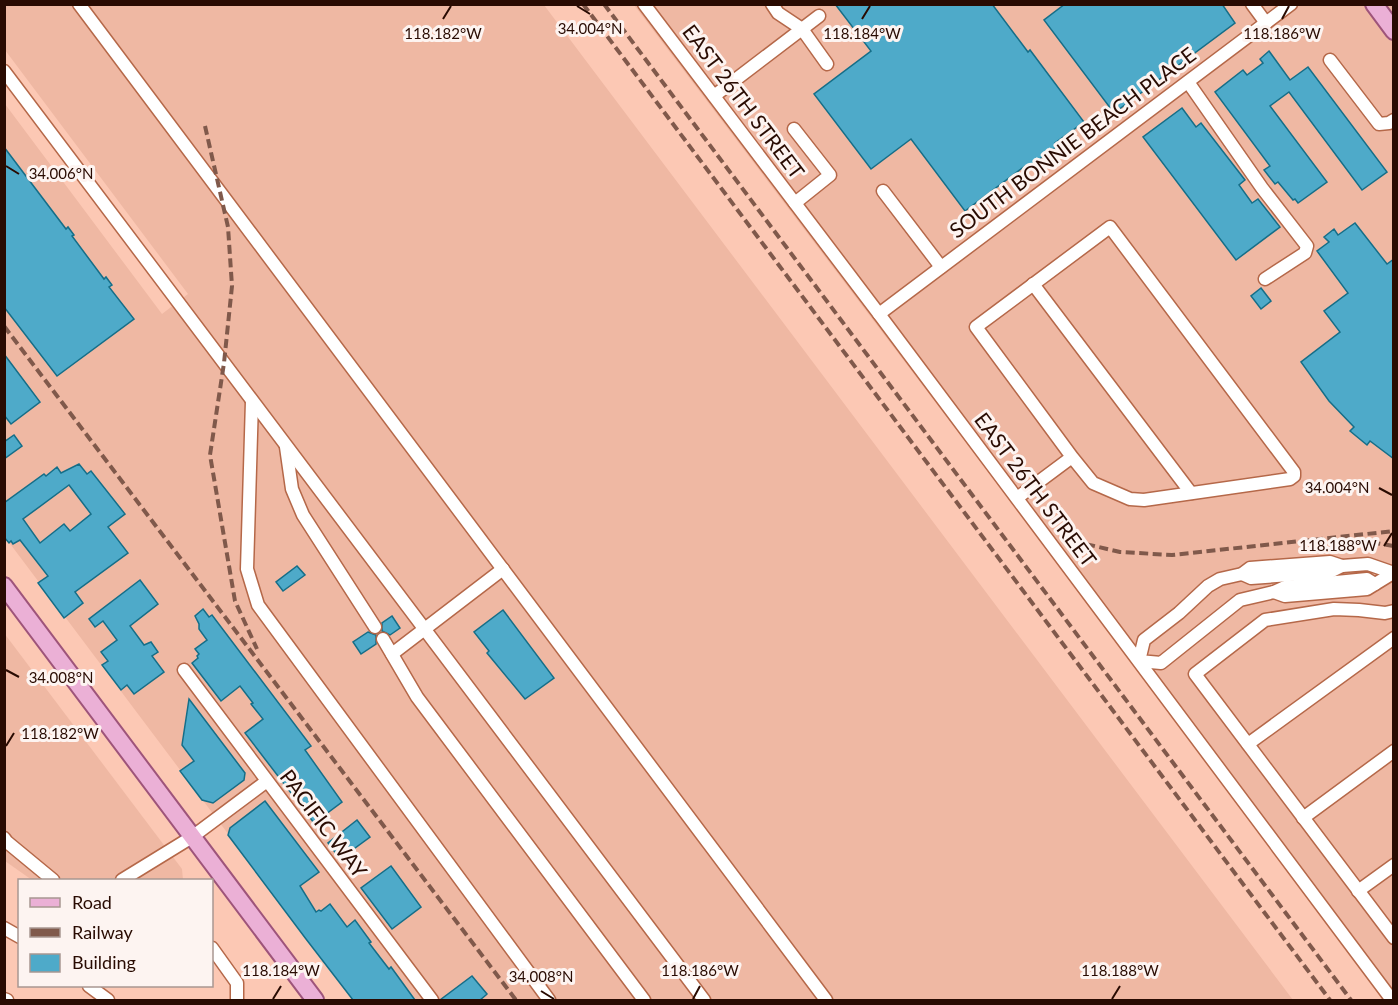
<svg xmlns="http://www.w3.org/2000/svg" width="1398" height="1005" viewBox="0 0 1398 1005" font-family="Lato,sans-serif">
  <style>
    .built { fill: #efb8a3 }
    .building { fill: #4eaac9; stroke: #156e88; stroke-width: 1.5; fill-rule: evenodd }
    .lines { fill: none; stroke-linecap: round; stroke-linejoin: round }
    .minor-casing { stroke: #b56849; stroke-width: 15 }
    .major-casing { stroke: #9e547a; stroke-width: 20 }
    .minor { stroke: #fff; stroke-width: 12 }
    .major { stroke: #ebb0d6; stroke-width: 16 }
    .rail { stroke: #80594b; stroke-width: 4; stroke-dasharray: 9 4.5; stroke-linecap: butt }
    .ticks { fill: none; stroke: #290b02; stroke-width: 2 }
    .labels { text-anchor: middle; stroke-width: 6; stroke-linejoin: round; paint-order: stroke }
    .street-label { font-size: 21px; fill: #290b02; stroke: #fdf4f1 }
    .ticks-label { font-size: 15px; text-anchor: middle; fill: #290b02; stroke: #fdf4f1; stroke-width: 6; stroke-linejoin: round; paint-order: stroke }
  </style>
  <rect width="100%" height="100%" fill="#fcc8b4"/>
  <g class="built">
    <polygon points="5,5 544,5 1293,1000 353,1000 5,537 5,104 162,314 188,294 5,50"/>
    <polygon points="634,5 1393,5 1393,1000 1389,1000"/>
    <polygon points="4,633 182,869 183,880 32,880 5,861"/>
  </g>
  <g class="building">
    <polygon points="835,4 992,4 1028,52 1030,50 1084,122 1055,143 1057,146 1027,168 1025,166 965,211 911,139 871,169 814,94 871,51"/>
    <polygon points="1065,4 1222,4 1235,23 1114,113 1044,20"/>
    <polygon points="1269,51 1290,80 1308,67 1387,172 1362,190 1289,92 1270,106 1327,182 1298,203 1295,199 1293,200 1278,182 1275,184 1264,170 1270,166 1215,92 1243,70 1247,75 1263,63 1260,59"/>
    <polygon points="1182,108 1196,127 1201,123 1245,180 1239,185 1252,203 1258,199 1280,227 1236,260 1143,137"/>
    <polygon points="4,147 66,229 68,227 74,235 72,236 104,279 106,277 112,285 109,287 134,319 57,376 4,307"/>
    <polygon points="1355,223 1387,264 1394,259 1394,459 1370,441 1367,445 1350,431 1354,427 1329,401 1301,362 1340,332 1324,311 1348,293 1317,251 1329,242 1324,237 1334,229 1338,235"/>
    <polygon points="1261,288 1271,301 1261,309 1251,296"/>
    <polygon points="4,354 40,402 11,424 4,415"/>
    <polygon points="14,435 22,446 4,459 4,442"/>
    <path d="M79,464L87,474L91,471L125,514L108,527L128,553L75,592L83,603L64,618L38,583L48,576L20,540L13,544L11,541L9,543L4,537V503L44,474L46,476L57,467L61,473ZM69,485L91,514L70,531L64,524L40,543L23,519Z"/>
    <polygon points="297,566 305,575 283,591 276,582"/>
    <polygon points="140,580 158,604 130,626 144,645 151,642 158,652 152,656 164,672 134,694 127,685 121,690 102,665 108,661 101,652 117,640 103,621 95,627 89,619"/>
    <polygon points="203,609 209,617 212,615 311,746 305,750 342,802 314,823 245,733 263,719 251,704 253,703 240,686 221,701 192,663 198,658 197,656 199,654 195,649 207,640 199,629 199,624 195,616"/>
    <polygon points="503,610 554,678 525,699 487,653 489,651 474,632"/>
    <polygon points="392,616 400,628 390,635 382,631 382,623"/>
    <polygon points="368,632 376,635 376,644 361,654 353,642"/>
    <polygon points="189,699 245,773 244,780 213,803 202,800 180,771 194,761 182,745"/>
    <polygon points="265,801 319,872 300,886 316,912 319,910 321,911 330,904 347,927 355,920 371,942 369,943 389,969 391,967 415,1000 353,1000 306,939 228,835 230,828"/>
    <polygon points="357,820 370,837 340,859 328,843"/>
    <polygon points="391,866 421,907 392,929 361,888"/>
    <polygon points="472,976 487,994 486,995 480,1000 440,1000"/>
  </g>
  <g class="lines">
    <g class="minor-casing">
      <g id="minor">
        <polyline points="79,4 826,1000"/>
        <polyline points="644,4 879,314 1392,1000"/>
        <polyline points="772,4 778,13 802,29 827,64"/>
        <polyline points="1252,4 1266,23"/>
        <polyline points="1330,60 1379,124 1389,123 1394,120"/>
        <polyline points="4,71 704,1000"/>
        <polyline points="1188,82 1262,188 1307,246 1305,253 1265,279"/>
        <polyline points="714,96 819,16"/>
        <polyline points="794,129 830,175 795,203"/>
        <polyline points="883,191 941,267"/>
        <polyline points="1033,284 1191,493"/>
        <polyline points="879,314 1291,4"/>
        <polyline points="252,401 247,569 258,605 549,1000"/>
        <polyline points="286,447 292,489 303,515 375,627"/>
        <polyline points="1017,498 1072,457 976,327 1110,227 1294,472 1294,476 1290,479 1144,500 1130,499 1093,483 1072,457"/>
        <polyline points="1242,574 1251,578 1330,572 1342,566"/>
        <polyline points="1375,584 1367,579 1285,587 1274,592 1240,600 1161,663 1139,661 1144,640 1179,613 1208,586 1220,579 1242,574 1250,568 1330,562 1342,566 1368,564 1394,573"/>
        <polyline points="1274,592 1285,596 1367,589 1393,573"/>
        <polyline points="1394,611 1385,613 1359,610 1334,609 1265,620 1195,674 1394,938"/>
        <polyline points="383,639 417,697 644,1000"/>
        <polyline points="392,654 503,569"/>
        <polyline points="184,670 432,1000"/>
        <polyline points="1248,744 1394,638"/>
        <polyline points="1303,818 1394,751"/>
        <polyline points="4,838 7,842 53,880"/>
        <polyline points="122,880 192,837 267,781"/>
        <polyline points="1358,891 1394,865"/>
        <polyline points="4,928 20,937"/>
        <polyline points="212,948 237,983 237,1000"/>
        <polyline points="89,986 108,1000"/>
        <polyline points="4,999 7,1000"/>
      </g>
    </g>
    <g class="major-casing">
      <g id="major">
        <polyline points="1374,4 1394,31"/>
        <polyline points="4,586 315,1000"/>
      </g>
    </g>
    <use href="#minor" class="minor"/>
    <use href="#major" class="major"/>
    <g class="rail">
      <polyline points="583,4 1330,1000"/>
      <polyline points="604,4 1351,1000"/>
      <polyline points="205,126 228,227 232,286 224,363 210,455 235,601 257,649"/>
      <polyline points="4,326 516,1000"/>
      <polyline points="1358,540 1394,546"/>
      <polyline points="1073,541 1120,552 1172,555 1394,531"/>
    </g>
  </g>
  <path class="ticks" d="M577,6L590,14M443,19L451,6M862,19L870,6M1282,19L1289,6M6,166L19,174M1379,488L1392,495M1384,546L1392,533M6,670L19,677M6,746L14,733M541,991L554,999M273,999L281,986M693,999L700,986M1112,999L1120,986"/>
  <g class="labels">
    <g class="street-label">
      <text transform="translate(743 102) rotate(53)" y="7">EAST 26TH STREET</text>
      <text transform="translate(1073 143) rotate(-37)" y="7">SOUTH BONNIE BEACH PLACE</text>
      <text transform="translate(1035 490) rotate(53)" y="7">EAST 26TH STREET</text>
      <text transform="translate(323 824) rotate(53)" y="7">PACIFIC WAY</text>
    </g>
  </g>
  <g class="ticks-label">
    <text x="590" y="34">34.004°N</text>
    <text x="443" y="39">118.182°W</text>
    <text x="862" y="39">118.184°W</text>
    <text x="1282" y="39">118.186°W</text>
    <text x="61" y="179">34.006°N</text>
    <text x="1337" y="493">34.004°N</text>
    <text x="1338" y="551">118.188°W</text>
    <text x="61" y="683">34.008°N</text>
    <text x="60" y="739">118.182°W</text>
    <text x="281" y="976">118.184°W</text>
    <text x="700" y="976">118.186°W</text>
    <text x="1120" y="976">118.188°W</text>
    <text x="541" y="982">34.008°N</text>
  </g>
  <rect width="1398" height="1005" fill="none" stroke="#290b02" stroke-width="12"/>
  <rect x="18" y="879" width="195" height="108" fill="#fdf4f1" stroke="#a89791" stroke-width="1.5"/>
  <rect x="30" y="898" width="30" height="9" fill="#ebb0d6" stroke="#a89791" stroke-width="1.5"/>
  <text x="72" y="909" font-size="18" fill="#290b02">Road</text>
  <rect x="30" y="928" width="30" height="9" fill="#80594b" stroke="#a89791" stroke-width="1.5"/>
  <text x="72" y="939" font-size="18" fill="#290b02">Railway</text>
  <rect x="30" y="954" width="30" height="18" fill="#4eaac9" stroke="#a89791" stroke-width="1.5"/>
  <text x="72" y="969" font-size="18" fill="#290b02">Building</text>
</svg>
